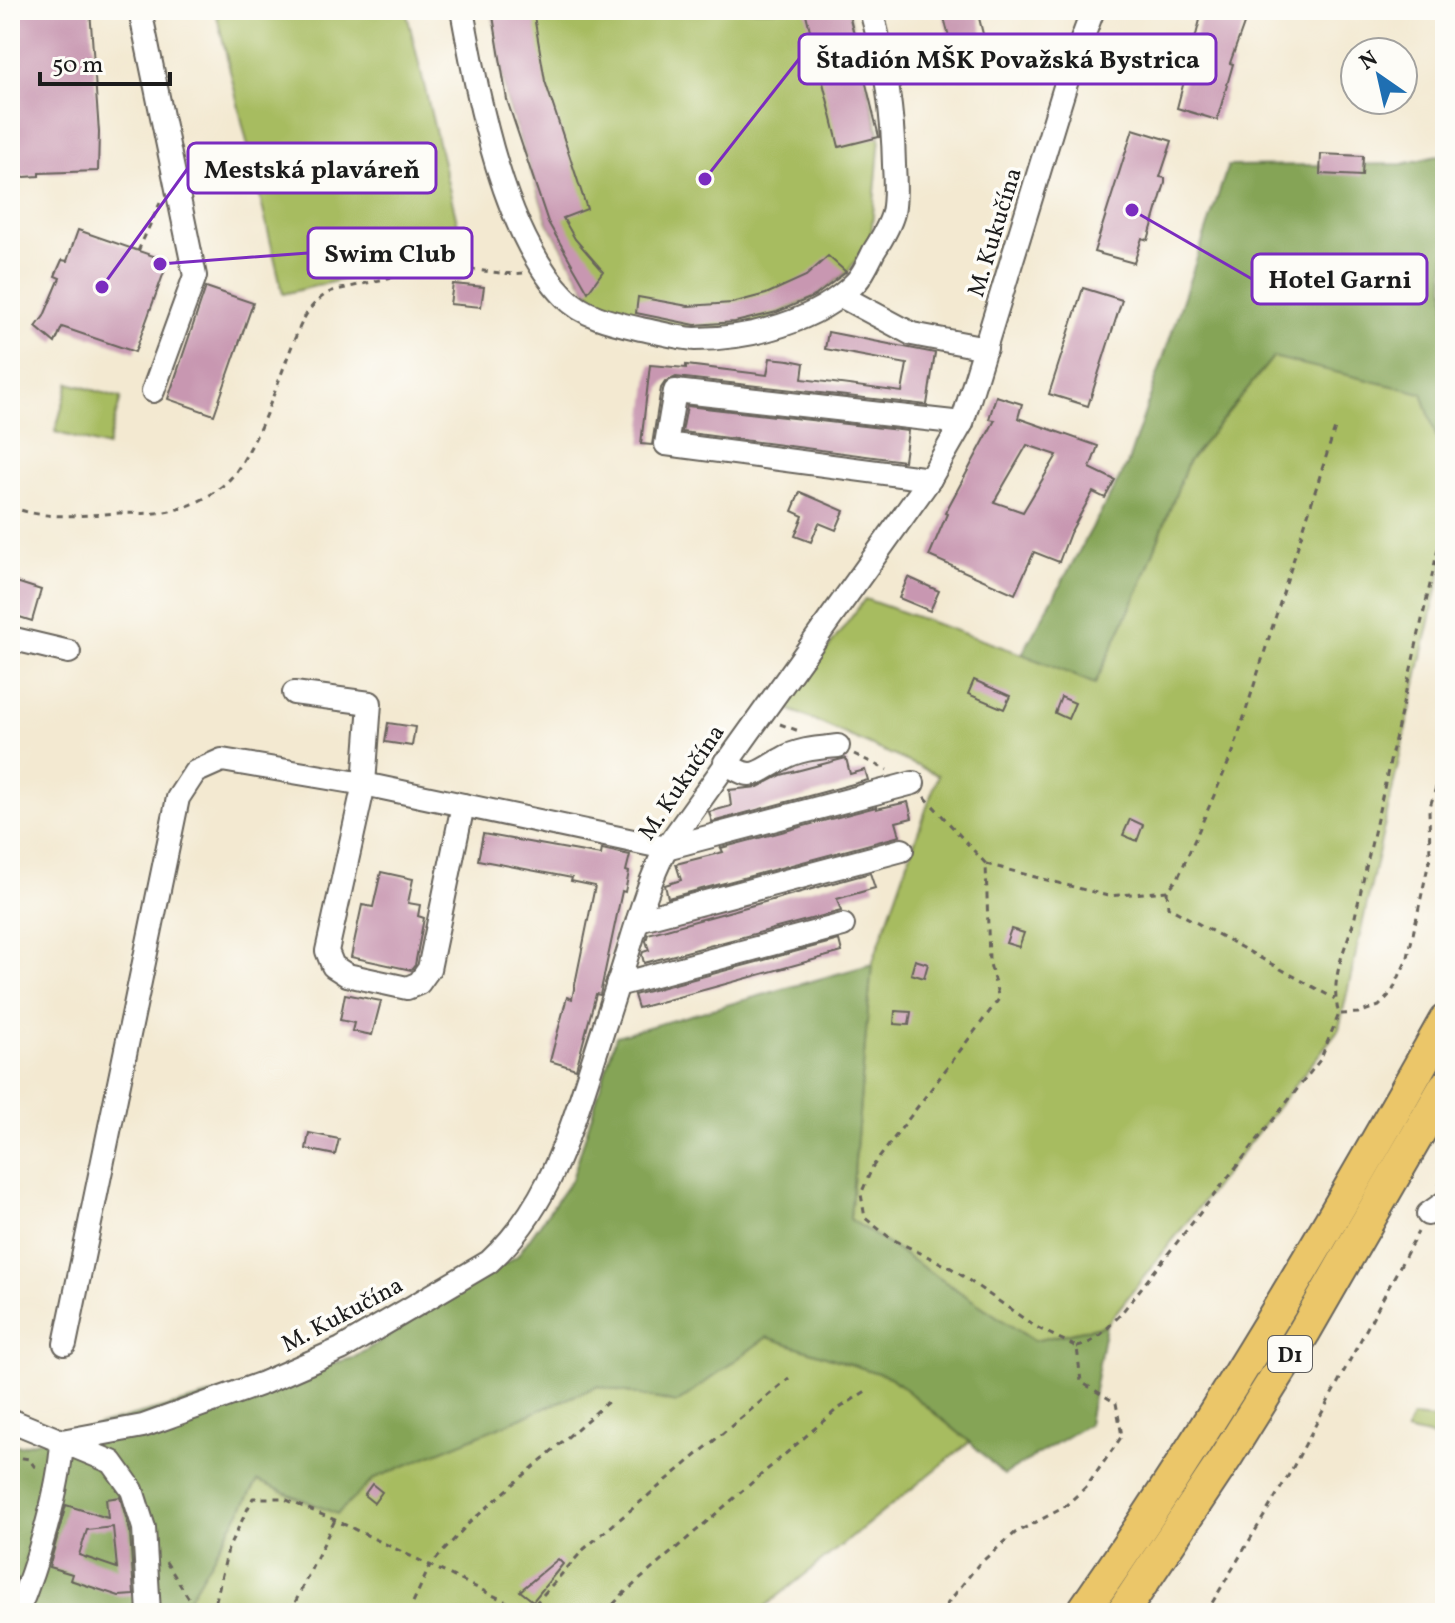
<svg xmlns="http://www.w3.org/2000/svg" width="1455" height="1623" viewBox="0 0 1455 1623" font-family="Vollkorn,serif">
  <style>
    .green { fill: #a7bc61; stroke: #626c3e; stroke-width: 2 }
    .forest { fill: #85a457; stroke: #50603a; stroke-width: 2 }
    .building { fill: #c897b1; fill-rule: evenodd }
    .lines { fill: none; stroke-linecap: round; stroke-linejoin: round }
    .minor-casing { stroke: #67645b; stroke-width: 26 }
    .highway-casing { stroke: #67645b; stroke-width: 36 }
    .path { stroke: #67645b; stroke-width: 3; stroke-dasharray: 6 6; stroke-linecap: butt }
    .minor { stroke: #fff; stroke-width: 22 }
    .highway { stroke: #ebc669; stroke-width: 32 }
    .labels { text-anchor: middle; stroke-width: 7; stroke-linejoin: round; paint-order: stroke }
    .shield { fill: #fdfcf7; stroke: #605f5e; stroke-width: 2 }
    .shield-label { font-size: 22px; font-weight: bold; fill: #1c1c1c }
    .street-label { font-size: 24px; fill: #1c1c1c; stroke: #fdfcf7 }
    .leader { fill: none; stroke: #7b2cbf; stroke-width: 3 }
    .callout-dot { fill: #7b2cbf; stroke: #fdfcf7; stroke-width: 3 }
    .callout { fill: #fdfcf7; stroke: #7b2cbf; stroke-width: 3 }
    .callout-label { font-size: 26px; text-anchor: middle; font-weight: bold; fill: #1c1c1c }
  </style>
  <rect width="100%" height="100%" fill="#fdfcf7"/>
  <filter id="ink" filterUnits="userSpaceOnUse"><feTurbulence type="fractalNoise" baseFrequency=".0125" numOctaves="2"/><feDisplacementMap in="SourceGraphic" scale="16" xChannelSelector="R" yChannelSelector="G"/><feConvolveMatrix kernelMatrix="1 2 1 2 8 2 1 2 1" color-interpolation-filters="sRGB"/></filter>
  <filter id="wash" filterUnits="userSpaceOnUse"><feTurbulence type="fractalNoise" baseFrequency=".006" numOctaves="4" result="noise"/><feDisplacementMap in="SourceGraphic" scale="32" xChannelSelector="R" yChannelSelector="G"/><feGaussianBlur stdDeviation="1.8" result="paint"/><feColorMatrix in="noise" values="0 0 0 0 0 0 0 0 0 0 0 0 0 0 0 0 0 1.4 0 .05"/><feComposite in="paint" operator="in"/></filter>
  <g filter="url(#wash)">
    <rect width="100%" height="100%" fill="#f3e9d1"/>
    <g class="green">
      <polygon points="243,10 406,10 464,250 283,294 217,16"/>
      <polygon points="492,10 848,10 880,137 871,237 848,272 812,299 764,321 713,330 665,327 635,320 588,292 548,222 507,100"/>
      <polygon points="1273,357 1423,393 1445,464 1445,554 1339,1029 1106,1325 1034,1341 850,1219 872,964 938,775 784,707 865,599 1022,654 1095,684 1140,587 1188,462"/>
      <polygon points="69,383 121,398 107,447 55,432"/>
      <polygon points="767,1337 890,1377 970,1442 757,1613 180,1613 258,1481 337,1513 375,1478 598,1386 677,1403"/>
      <polygon points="1412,1417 1445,1420 1445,1440 1406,1431"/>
    </g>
    <g class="forest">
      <polygon points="1445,154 1445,464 1422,393 1273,357 1188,462 1140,587 1095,684 1022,654 1127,465 1228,166 1403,164"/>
      <polygon points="872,964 850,1219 1034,1341 1106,1325 1088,1424 1004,1475 970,1442 890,1377 767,1337 677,1403 598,1386 375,1478 337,1514 258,1481 180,1613 10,1613 10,1442 19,1446 353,1358 517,1256 572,1179 616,1036"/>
    </g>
    <g id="blocks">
      <g class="building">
        <polygon points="10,10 90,10 99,132 98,171 39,173 39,176 10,178"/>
        <polygon points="492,10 533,10 545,81 587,209 563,218 575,239 603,271 588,292 548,222 507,100"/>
        <polygon points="805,10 848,10 879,137 839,147"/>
        <polygon points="942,10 977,10 992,70 960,79"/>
        <polygon points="1206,10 1249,10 1230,63 1233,64 1217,120 1177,108 1201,16 1204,17"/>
        <polygon points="1133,129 1172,141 1160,177 1165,178 1165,183 1148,240 1142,238 1134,263 1094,252"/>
        <polygon points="1321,154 1363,156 1362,176 1320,174"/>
        <polygon points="78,230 168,261 135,352 62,327 55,343 36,327 44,316 60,278 55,276 62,260 67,261"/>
        <polygon points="828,256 846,272 815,296 777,312 735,322 695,325 636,313 638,297 688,306 732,303 766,294 806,276"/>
        <polygon points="453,284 484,287 481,307 450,304"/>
        <polygon points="206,287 253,303 214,415 168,399"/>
        <polygon points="1083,288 1122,300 1088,406 1049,394"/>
        <polygon points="828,332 935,353 927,405 676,377 665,382 661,388 652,445 641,444 650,365 686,368 686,365 767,375 770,358 789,360 804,363 802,379 902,392 907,364 825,349"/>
        <path d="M996,396L1022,404L1018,418L1098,446L1090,468L1115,480L1105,498L1093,492L1070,533L1059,562L1034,552L1015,594L929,556L947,514L945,513L995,420L989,419ZM1027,445L1057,455L1023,512L994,502Z"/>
        <polygon points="687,406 908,431 904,461 682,432"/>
        <polygon points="800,492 844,511 836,530 819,523 811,542 795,536 803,516 792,511"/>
        <polygon points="908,577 939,591 930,611 899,598"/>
        <polygon points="10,580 41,590 32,621 10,614"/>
        <polygon points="974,680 1010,696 1004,709 968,694"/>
        <polygon points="1061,697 1075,703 1068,719 1055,713"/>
        <polygon points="388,723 415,727 412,746 385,742"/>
        <polygon points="846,758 850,774 865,770 868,780 712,822 709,812 731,806 729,790 758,787 781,775"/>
        <polygon points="908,802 912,818 896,822 900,836 668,898 665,885 681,880 676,864 723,852 721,848 876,807 876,809"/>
        <polygon points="1130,819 1143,825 1137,841 1123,835"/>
        <polygon points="483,834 601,855 602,849 630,855 626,871 629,872 625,892 622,891 601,990 600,995 596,994 576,1069 550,1061 567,997 572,999 595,886 571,881 572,878 478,860"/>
        <polygon points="381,872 413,879 408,903 420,905 418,916 424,918 415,965 411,970 351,957 362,905 373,907"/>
        <polygon points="870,873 875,888 837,899 841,911 644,963 642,955 643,952 649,950 646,941 648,934"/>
        <polygon points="1011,929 1024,933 1019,947 1006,943"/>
        <polygon points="839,940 842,952 638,1008 634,995"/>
        <polygon points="915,960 928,964 924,978 911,974"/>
        <polygon points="345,994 381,1001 372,1035 352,1031 354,1023 340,1020"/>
        <polygon points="895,1011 911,1012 909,1025 894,1024"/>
        <polygon points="309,1133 339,1139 335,1155 306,1149"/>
        <polygon points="372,1484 382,1492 374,1503 364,1495"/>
        <path d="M120,1497L130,1531L134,1595L119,1596L70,1580L72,1574L49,1567L66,1505L108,1518L106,1499ZM113,1527L117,1568L79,1555L87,1530Z"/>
        <polygon points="558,1559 563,1564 533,1601 520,1591"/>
      </g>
    </g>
  </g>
  <g filter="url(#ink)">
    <use href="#blocks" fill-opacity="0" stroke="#67645b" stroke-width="2"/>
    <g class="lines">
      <g class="minor-casing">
        <g id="minor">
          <polyline points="140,10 195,276 153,391"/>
          <path d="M462,10C478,96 502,233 565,297C584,317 615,323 641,329C658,332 677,338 695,339C749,339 817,322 856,282C864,273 869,261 874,251C881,240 890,225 893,213C896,198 895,180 894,165C893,111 885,61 871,10"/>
          <polyline points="841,296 912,334 986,348"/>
          <polyline points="930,479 666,444 675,391 962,423"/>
          <polyline points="10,638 69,652"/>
          <polyline points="294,693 370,703 364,784 327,951 333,966 347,975 407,988 419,983 429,969 463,805"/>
          <path d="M725,762C753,783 755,773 782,759C798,749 819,748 838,746"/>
          <polyline points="638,920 902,850"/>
          <polyline points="617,985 843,925"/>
          <polyline points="1428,1214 1445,1202"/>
          <polyline points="65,1344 178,798 195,772 222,760 364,784 666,848 913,783"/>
          <polyline points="10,1420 112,1462 132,1490 144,1528 149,1613"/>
          <path d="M62,1441L143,1426L263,1383L341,1349L489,1262C541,1214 564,1152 585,1086C599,1042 614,997 628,952C639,916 649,881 666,848L930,479L962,423L1068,77L1093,10"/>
          <path d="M17,1613C36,1568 60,1489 62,1441"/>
        </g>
      </g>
      <g class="highway-casing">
        <g id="highway">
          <path d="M1082,1613C1215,1423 1332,1223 1445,1021"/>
          <polyline points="1122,1613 1226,1457 1304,1332 1445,1087"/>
        </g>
      </g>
      <g class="path">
        <polyline points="138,251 160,203"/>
        <path d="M10,506C43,521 84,515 119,513C136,513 157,515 174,510C198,504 226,489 239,467C263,430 277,384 293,343C302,321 309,302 332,291C370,283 410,271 449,268C474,267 498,276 523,273"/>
        <polyline points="780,724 799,731"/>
        <polyline points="854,754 887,770"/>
        <polyline points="925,797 986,864 989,960 999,999 873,1166 861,1194 865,1218 890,1238 951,1268 1036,1327 1077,1347 1081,1382 1116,1403 1122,1436 1087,1486 1063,1508 1015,1533 978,1565 940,1613"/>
        <polyline points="986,864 1108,896 1167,891 1178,878 1233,752 1336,425"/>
        <polyline points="1167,891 1168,907 1335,999"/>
        <polyline points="1341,1014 1358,1013 1379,1006 1392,992 1408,957 1430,857 1429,810 1445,758"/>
        <polyline points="1439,1185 1445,1168"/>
        <path d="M1077,1347C1096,1343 1107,1328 1120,1315L1320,1060L1339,1014C1329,982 1344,951 1354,921L1445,518"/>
        <polyline points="10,1456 29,1459 34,1466 41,1467"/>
        <polyline points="166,1562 198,1613"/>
        <polyline points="213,1613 228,1549 253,1498 282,1498 335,1520 530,1613"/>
        <polyline points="290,1613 335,1520"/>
        <polyline points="408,1613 430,1566 468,1524 610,1400"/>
        <polyline points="527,1613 584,1549 789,1378"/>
        <polyline points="605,1613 623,1594 835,1411 866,1391"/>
        <polyline points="1206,1613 1291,1471 1418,1232"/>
      </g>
      <use href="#minor" class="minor"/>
      <use href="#highway" class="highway"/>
    </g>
  </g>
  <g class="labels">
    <rect class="shield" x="1268" y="1336" width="44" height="36" rx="6"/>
    <g class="shield-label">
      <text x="1290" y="1362">D1</text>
    </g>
    <g class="street-label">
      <text transform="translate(994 232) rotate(-73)" y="8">M. Kukučína</text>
      <text transform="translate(681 782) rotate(-56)" y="8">M. Kukučína</text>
      <text transform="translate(342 1314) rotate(-28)" y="8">M. Kukučína</text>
    </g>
  </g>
  <path class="leader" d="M705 179L799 59M102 287L188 168M160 264L308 253M1132 210L1252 279"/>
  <g class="callout-dot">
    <circle cx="705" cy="179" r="8"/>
    <circle cx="102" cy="287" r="8"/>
    <circle cx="160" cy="264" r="8"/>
    <circle cx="1132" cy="210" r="8"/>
  </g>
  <g class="callout">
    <rect x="799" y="34" width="417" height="50" rx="8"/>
    <rect x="188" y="143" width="248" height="50" rx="8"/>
    <rect x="308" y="228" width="164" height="50" rx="8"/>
    <rect x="1252" y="254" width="175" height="50" rx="8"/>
  </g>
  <g class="callout-label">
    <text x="1008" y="68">Štadión MŠK Považská Bystrica</text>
    <text x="312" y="178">Mestská plaváreň</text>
    <text x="390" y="262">Swim Club</text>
    <text x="1340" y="288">Hotel Garni</text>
  </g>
  <rect width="1455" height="1623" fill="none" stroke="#fdfcf7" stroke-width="40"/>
  <g transform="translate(1379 76) rotate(326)"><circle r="38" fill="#fdfcf7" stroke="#a3a29f" stroke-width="2"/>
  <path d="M0-6L14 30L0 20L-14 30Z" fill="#1f6fb2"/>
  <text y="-12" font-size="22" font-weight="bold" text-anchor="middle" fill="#1c1c1c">N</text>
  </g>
  <path d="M40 72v12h130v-12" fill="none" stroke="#1c1c1c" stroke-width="4"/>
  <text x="52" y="72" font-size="24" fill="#1c1c1c" stroke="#fdfcf7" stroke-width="6" paint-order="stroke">50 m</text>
</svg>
